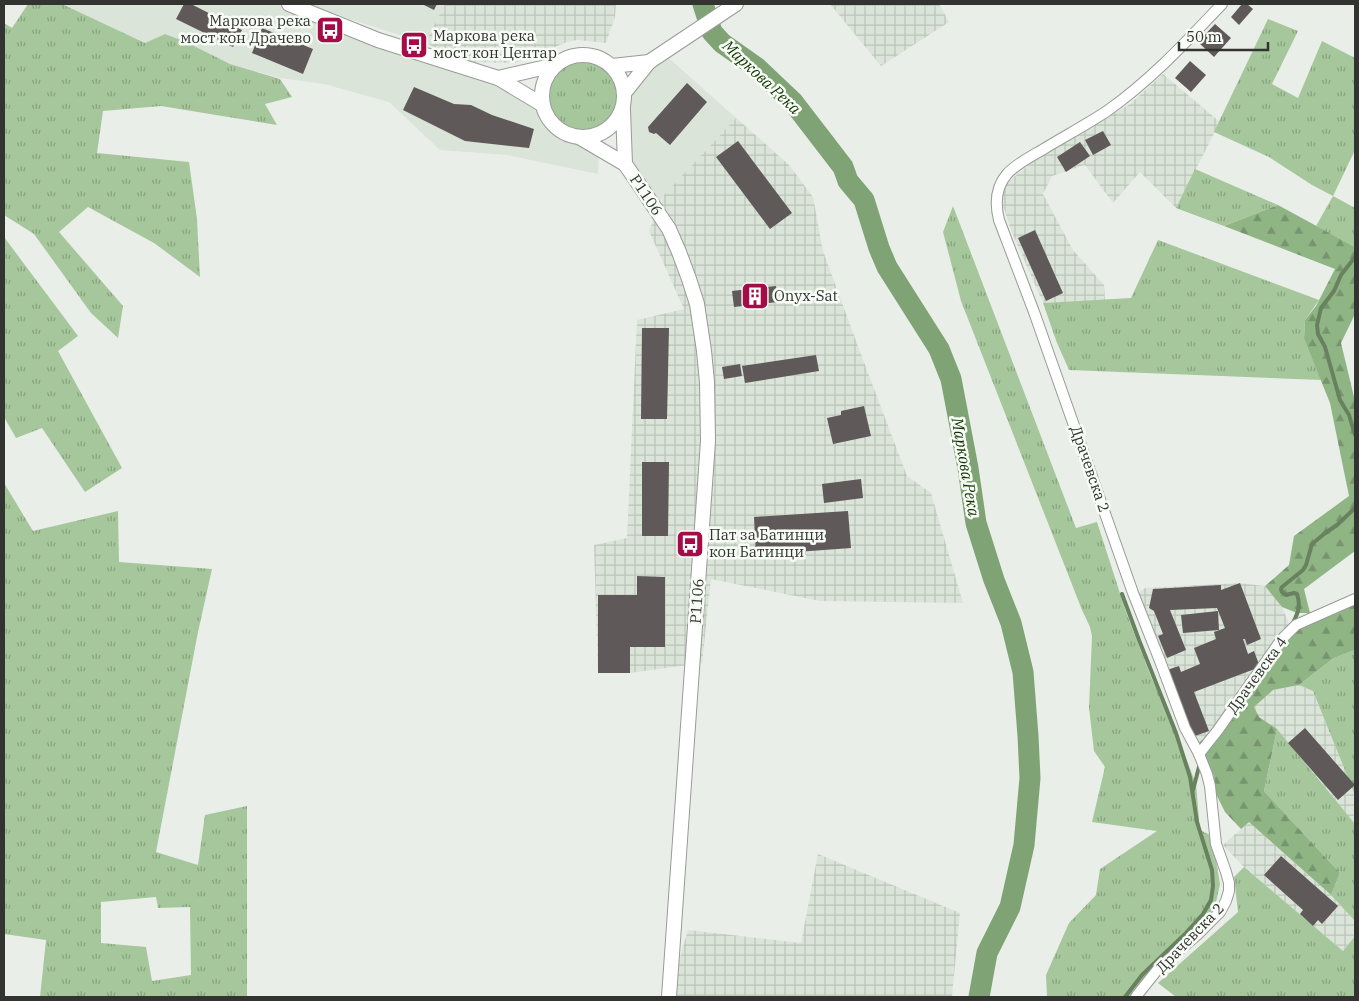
<svg xmlns="http://www.w3.org/2000/svg" width="1359" height="1001" viewBox="0 0 1359 1001" font-family="'IBM Plex Serif',serif">
  <style>
    .built { fill: #dbe4d8 }
    .industrial { fill: url(#industrial-grid) }
    .grass { fill: url(#grass-tufts); fill-rule: evenodd }
    .forest { fill: url(#forest-firs) }
    .lines { fill: none; stroke-linecap: round; stroke-linejoin: round }
    .stream { stroke: #688260; stroke-width: 4 }
    .river { stroke: #7fa374; stroke-width: 21 }
    .building { fill: #5f595a }
    .street-casing { stroke: #989b97; stroke-width: 12 }
    .secondary-casing { stroke: #989b97; stroke-width: 16 }
    .street { stroke: #fff; stroke-width: 10 }
    .secondary { stroke: #fff; stroke-width: 14 }
    .labels { text-anchor: middle; stroke-width: 5; stroke-linejoin: round; paint-order: stroke }
    .poi-label { font-size: 15px; fill: #333432; stroke: #f8fcf6; text-anchor: start }
    .street-label { font-size: 15px; fill: #333432; stroke: #f8fcf6 }
    .water-label { font-size: 16px; font-style: italic; fill: #103302; stroke: #f8fcf6 }
  </style>
  <defs>
    <pattern id="industrial-grid" width="8" height="8" patternUnits="userSpaceOnUse" patternTransform="scale(1.25)"><rect width="8" height="8" fill="#dbe4d8"/><path d="M0 4h8M4 0v8" fill="none" stroke="#bcc4ba"/></pattern>
    <pattern id="grass-tufts" width="24" height="20" patternUnits="userSpaceOnUse" patternTransform="scale(1.25)"><rect width="24" height="20" fill="#a5c79b"/><path d="M3 7l-1-3M5 7V3M7 7l1-3M15 17l-1-3M17 17v-4M19 17l1-3" fill="none" stroke="#87a27f"/></pattern>
    <pattern id="forest-firs" width="22" height="20" patternUnits="userSpaceOnUse" patternTransform="scale(1.25)"><rect width="22" height="20" fill="#90b585"/><path d="M5 1l3.5 6h-7zM16 11l3.5 6h-7z" fill="#76946d"/></pattern>
  </defs>
  <rect width="100%" height="100%" fill="#eaeee9"/>
  <g class="built">
    <polygon points="62,4 289,4 498,78 543,105 550,120 555,127 562,132 579,137 599,149 598,174 507,155 440,150 389,102 324,84 280,78 230,64 186,42 165,34 145,43"/>
    <polygon points="302,4 445,4 425,43"/>
    <polygon points="663,53 736,118 664,195 656,209 625,164 623,109 625,92"/>
  </g>
  <g class="industrial">
    <polygon points="445,4 616,4 615,17 606,43 577,40 567,42 516,63 468,62 425,43"/>
    <polygon points="830,4 939,4 949,22 881,66"/>
    <polygon points="1163,74 1220,122 1176,208 1140,172 1113,203 1085,165 1052,176 1043,194 1073,250 1104,285 1105,300 1043,303 1011,230 1001,199 1005,184 1038,158 1130,104"/>
    <polygon points="736,118 789,165 813,197 823,251 856,341 907,476 931,493 963,603 820,601 711,579 702,663 630,673 598,673 594,545 627,538 637,320 684,309 649,231 664,195"/>
    <polygon points="1239,583 1265,586 1282,607 1289,624 1206,737 1197,744 1137,594 1145,588"/>
    <polygon points="1299,685 1313,691 1355,795 1355,824 1259,717 1254,707 1273,690"/>
    <polygon points="1249,822 1331,895 1355,921 1355,936 1343,951 1244,867 1223,845"/>
    <polygon points="818,854 960,913 952,997 675,997 677,967 688,930 801,943"/>
  </g>
  <g class="grass">
    <polygon points="28,4 62,4 145,43 165,34 186,42 230,64 280,79 292,97 265,104 277,125 161,106 103,111 97,153 189,162 197,219 200,277 154,243 88,207 59,232 123,306 118,338 91,313 34,234 4,215 4,23 12,28"/>
    <polygon points="1268,19 1298,31 1272,84 1298,98 1322,41 1355,58 1355,150 1333,196 1355,208 1355,247 1316,226 1333,196 1312,185 1269,157 1214,132"/>
    <circle cx="583" cy="96" r="36"/>
    <polygon points="1195,169 1278,205 1224,226 1176,208"/>
    <polygon points="953,206 1076,528 1097,522 1126,612 1151,677 1176,733 1196,784 1200,830 1212,836 1220,884 1215,907 1196,932 1132,997 1047,997 1046,975 1069,923 1096,895 1100,869 1157,831 1092,822 1105,767 1094,751 1089,708 1092,636 1090,627 1082,610 961,301 943,232"/>
    <polygon points="4,237 78,336 58,351 122,468 85,492 42,428 16,438 4,417"/>
    <polygon points="1158,240 1319,300 1305,320 1304,339 1321,380 1069,370 1057,343 1043,303 1131,298"/>
    <path d="M4,483L33,531L118,511L119,562L212,569L198,632L156,852L198,865L205,815L247,806V997H40L46,940L4,934ZM156,897L158,908L190,907L191,975L152,981L146,947L101,943V902Z"/>
    <polygon points="1355,650 1355,795 1313,691 1299,685 1334,658"/>
    <polygon points="1277,729 1355,824 1355,921 1331,895 1340,873 1264,791"/>
    <polygon points="1244,867 1343,951 1355,936 1355,997 1176,997 1158,983 1238,912 1234,877"/>
  </g>
  <polygon class="forest" points="1278,205 1355,247 1355,314 1341,343 1355,401 1355,551 1304,589 1310,613 1355,600 1355,650 1334,658 1299,685 1273,690 1254,707 1259,717 1277,729 1264,791 1340,873 1331,895 1249,822 1241,829 1225,812 1216,794 1214,776 1197,744 1206,737 1289,624 1309,613 1297,613 1282,607 1265,586 1289,565 1294,536 1349,496 1330,403 1304,339 1305,320 1316,306 1335,269 1224,226"/>
  <g class="lines">
    <g class="stream">
      <polyline points="1355,257 1341,275 1334,291 1321,308 1317,325 1318,334 1325,347 1340,400 1349,415 1355,435"/>
      <polyline points="1122,594 1139,640 1176,733 1190,777 1197,822 1212,870 1213,886 1211,900 1203,914 1185,934 1142,975 1125,997"/>
      <path d="M1293,623C1298,613 1301,606 1297,594L1294,593L1286,595L1282,592L1281,589L1282,587L1303,570L1306,565L1312,544L1324,534L1337,525L1355,508"/>
      <polyline points="1193,790 1200,763"/>
    </g>
    <polyline class="river" points="703,4 712,32 722,43 756,67 793,102 843,167 848,181 864,200 879,248 887,267 939,349 951,379 968,468 976,523 994,580 1011,623 1023,672 1028,736 1030,778 1024,845 1010,907 987,953 979,997"/>
  </g>
  <g class="building">
    <polygon points="184,4 191,4 242,30 233,47 176,19"/>
    <polygon points="422,4 437,4 434,10"/>
    <polygon points="1242,4 1247,4 1253,9 1239,25 1231,17"/>
    <polygon points="1215,24 1231,38 1214,57 1198,42"/>
    <polygon points="262,28 313,49 303,74 252,53"/>
    <polygon points="1190,61 1206,75 1191,92 1175,78"/>
    <polygon points="687,83 707,102 670,145 656,133 654,134 649,132 648,127"/>
    <polygon points="414,87 454,104 471,105 492,115 534,129 529,148 465,141 403,110"/>
    <polygon points="1103,131 1111,145 1093,155 1085,140"/>
    <polygon points="738,141 792,213 770,229 716,157"/>
    <polygon points="1080,142 1090,156 1066,172 1057,157"/>
    <polygon points="1035,230 1063,293 1046,301 1018,238"/>
    <polygon points="776,286 778,302 734,307 732,291"/>
    <polygon points="642,328 669,328 667,419 641,419"/>
    <polygon points="816,355 819,371 745,383 742,366"/>
    <polygon points="740,364 742,376 724,379 722,367"/>
    <polygon points="864,406 871,436 833,444 827,418 841,415 841,411"/>
    <polygon points="642,462 669,462 668,536 642,536"/>
    <polygon points="861,479 863,498 824,503 822,484"/>
    <polygon points="848,511 851,548 756,555 754,517"/>
    <polygon points="637,576 665,577 665,647 630,647 630,673 598,673 598,595 637,595"/>
    <polygon points="1240,583 1261,639 1247,645 1245,639 1243,639 1248,654 1254,651 1260,667 1194,692 1209,731 1192,737 1167,670 1179,666 1181,672 1200,664 1194,648 1216,639 1214,632 1225,628 1217,608 1170,610 1186,650 1167,658 1158,636 1163,634 1154,611 1149,608 1153,589 1221,585 1221,590"/>
    <polygon points="1218,611 1219,630 1183,633 1181,615"/>
    <polygon points="1305,728 1355,785 1338,800 1288,743"/>
    <polygon points="1281,856 1338,906 1322,924 1318,920 1313,926 1300,914 1303,910 1264,875"/>
  </g>
  <g class="lines">
    <g class="street-casing">
      <g id="street">
        <polyline points="1199,754 1218,730 1281,640 1296,625 1355,599"/>
        <path d="M1136,997L1138,994L1158,969L1197,935L1220,912L1226,901L1229,891V883L1226,872L1216,844L1210,786L1207,774L1199,754L1185,728L1160,661L1133,593L1034,312L999,220C995,204 995,188 1007,174C1016,164 1030,157 1042,150C1063,137 1086,125 1107,111C1150,81 1186,42 1222,4"/>
      </g>
    </g>
    <g class="secondary-casing">
      <g id="secondary">
        <polyline points="289,4 378,40 498,78 543,105"/>
        <circle cx="583" cy="96" r="41"/>
        <polyline points="612,66 649,62"/>
        <polyline points="498,78 555,65"/>
        <polyline points="625,92 649,62 736,4"/>
        <polyline points="623,110 625,164"/>
        <polyline points="579,137 625,164 634,177 669,229 679,252 689,279 697,304 704,351 707,382 708,441 669,997"/>
      </g>
    </g>
    <use href="#street" class="street"/>
    <use href="#secondary" class="secondary"/>
  </g>
  <defs>
    <g id="bus-square" transform="scale(1.4375)"><rect x="-9" y="-9" width="18" height="18" rx="4" fill="#a40c47" stroke="#f8fcf6"/><path d="M-5-6H5V4H4V6H2V4H-2V6H-4V4H-5ZM-3.5-4V0h7V-4ZM-3.5 1.2v1.5H-2V1.2ZM2 1.2v1.5H3.5V1.2Z" fill="#fff"/></g>
    <g id="building-square" transform="scale(1.4375)"><rect x="-9" y="-9" width="18" height="18" rx="4" fill="#a40c47" stroke="#f8fcf6"/><path d="M-4-6H4V6H1V3H-1V6H-4ZM-2.5-4.3h1.7v1.8h-1.7ZM.8-4.3h1.7v1.8H.8ZM-2.5-1h1.7V.8h-1.7ZM.8-1h1.7V.8H.8Z" fill="#fff"/></g>
  </defs>
  <g fill-rule="evenodd">
    <use href="#bus-square" x="330" y="30"/>
    <use href="#bus-square" x="414" y="45"/>
    <use href="#building-square" x="755" y="296"/>
    <use href="#bus-square" x="690" y="544"/>
  </g>
  <g class="labels">
    <g class="poi-label">
      <text x="311" y="26" text-anchor="end">Маркова река<tspan x="311" dy="17">мост кон Драчево</tspan></text>
      <text x="433" y="41">Маркова река<tspan x="433" dy="17">мост кон Центар</tspan></text>
      <text x="774" y="301">Onyx-Sat</text>
      <text x="709" y="540">Пат за Батинци<tspan x="709" dy="17">кон Батинци</tspan></text>
    </g>
    <g class="street-label">
      <text transform="translate(646 195) rotate(56)" y="5">P1106</text>
      <text transform="translate(1090 469) rotate(71)" y="5">Драчевска 2</text>
      <text transform="translate(697 601) rotate(-86)" y="5">P1106</text>
      <text transform="translate(1257 675) rotate(-54)" y="5">Драчевска 4</text>
      <text transform="translate(1190 938) rotate(-46)" y="5">Драчевска 2</text>
    </g>
    <g class="water-label">
      <text transform="translate(762 77) rotate(43)" y="6">Маркова Река</text>
      <text transform="translate(966 467) rotate(80)" y="6">Маркова Река</text>
    </g>
  </g>
  <rect width="1359" height="1001" fill="none" stroke="#333432" stroke-width="10"/>
  <path d="M1179 42v8h89v-8" fill="none" stroke="#333432" stroke-width="2.5"/>
  <text x="1186" y="42" font-size="15" fill="#333432" stroke="#f8fcf6" stroke-width="4" paint-order="stroke">50 m</text>
</svg>
